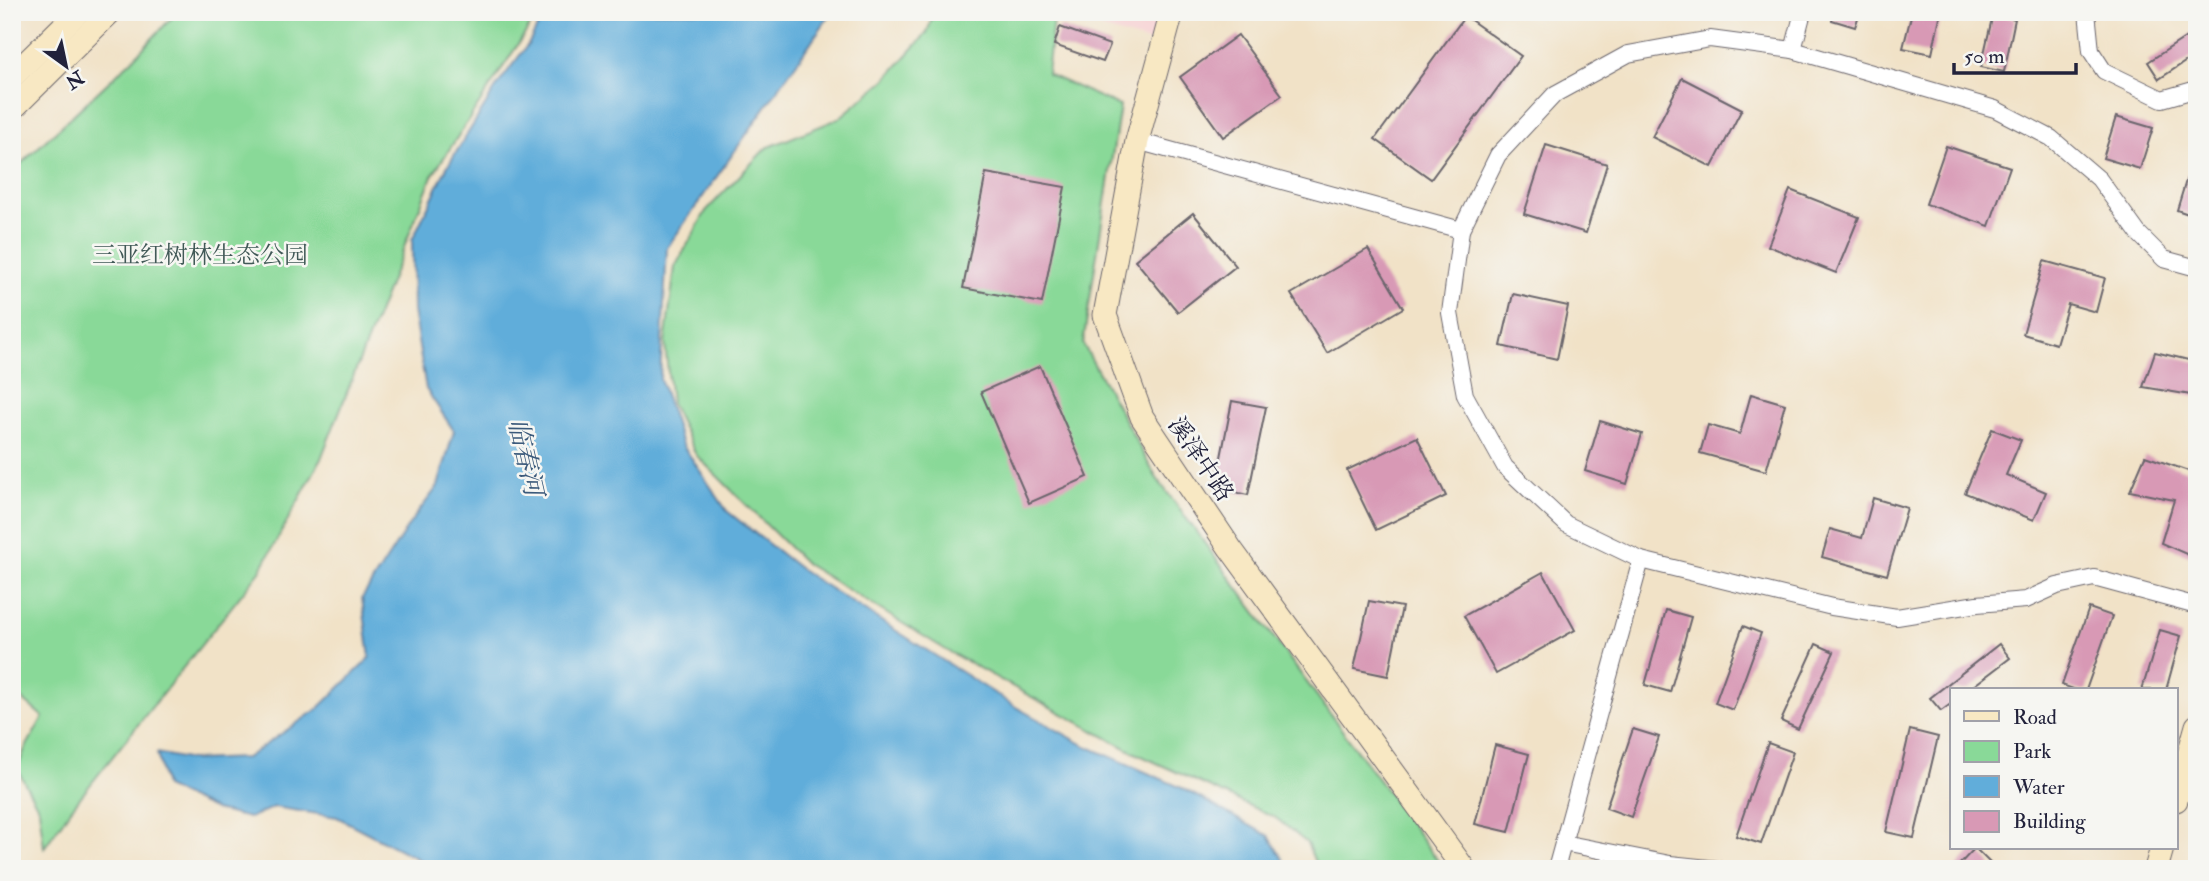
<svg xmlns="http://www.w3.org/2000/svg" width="2209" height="881" viewBox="0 0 2209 881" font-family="'IM FELL Double Pica','Noto Serif SC',serif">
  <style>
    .built { fill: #f7cfd1 }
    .green { fill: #89d998; stroke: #567e6a; stroke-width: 2 }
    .water { fill: #61adda; stroke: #42688a; stroke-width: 2 }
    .building { fill: #d899b5 }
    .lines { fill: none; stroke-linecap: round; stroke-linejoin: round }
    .street-casing { stroke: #6a656c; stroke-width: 18 }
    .secondary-casing { stroke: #6a656c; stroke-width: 25 }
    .street { stroke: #fff; stroke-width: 16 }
    .secondary { stroke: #f8e8c3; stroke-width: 23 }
    .labels { text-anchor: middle; stroke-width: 5; stroke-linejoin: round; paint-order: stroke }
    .park-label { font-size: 24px; fill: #415957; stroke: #f6f6f2 }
    .street-label { font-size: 24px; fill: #22223b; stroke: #f6f6f2 }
    .water-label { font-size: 26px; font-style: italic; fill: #3b5a7b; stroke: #f6f6f2 }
  </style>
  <rect width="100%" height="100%" fill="#f6f6f2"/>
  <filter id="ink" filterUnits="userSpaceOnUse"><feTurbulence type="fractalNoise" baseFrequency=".0143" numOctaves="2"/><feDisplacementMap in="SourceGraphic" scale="14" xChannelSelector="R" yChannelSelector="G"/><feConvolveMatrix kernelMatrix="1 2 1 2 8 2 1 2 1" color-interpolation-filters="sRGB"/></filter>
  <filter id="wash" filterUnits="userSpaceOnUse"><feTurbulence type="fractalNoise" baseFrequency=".00686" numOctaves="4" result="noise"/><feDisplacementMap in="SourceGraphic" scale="28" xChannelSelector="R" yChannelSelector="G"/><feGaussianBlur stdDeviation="1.57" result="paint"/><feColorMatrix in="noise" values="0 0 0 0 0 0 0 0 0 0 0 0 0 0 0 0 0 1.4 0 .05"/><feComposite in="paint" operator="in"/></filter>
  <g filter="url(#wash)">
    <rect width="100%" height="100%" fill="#f1e2c7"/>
    <polygon class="built" points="1045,12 1162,12 1153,43"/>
    <g class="green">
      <polygon points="177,12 539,12 432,176 320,461 260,571 71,809 44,848 39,809 17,769 25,749 43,717 16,694 12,693 12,172 132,60"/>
      <polygon points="934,12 1054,12 1047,74 1120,106 1083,344 1156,477 1444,869 1318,869 1307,843 1276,818 1133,752 951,653 806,564 696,455 671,403 665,343 675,267 706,211 766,148 838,119 885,80 927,33"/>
    </g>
    <polygon class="water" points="545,12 832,12 667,248 660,379 682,444 727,511 804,572 1016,707 1084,745 1182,788 1269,836 1289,869 437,869 337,817 274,807 249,818 215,810 165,787 157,753 191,760 246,758 319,708 370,658 362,598 410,523 438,486 454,431 426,389 413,311 412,240 447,167 499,83 529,43"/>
    <g id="blocks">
      <g class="building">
        <polygon points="1834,12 1860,12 1855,27 1832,20"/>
        <polygon points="1912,12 1941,12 1932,54 1903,48"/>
        <polygon points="1993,14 2015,19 2004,72 1981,67"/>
        <polygon points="1465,16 1521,56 1431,179 1375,139"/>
        <polygon points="1060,27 1110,45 1103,62 1054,45"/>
        <polygon points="2197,30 2197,54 2159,79 2148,62"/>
        <polygon points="1238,35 1282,95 1223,137 1180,77"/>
        <polygon points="1682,78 1742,109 1712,167 1652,137"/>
        <polygon points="2116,117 2153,128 2140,169 2103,158"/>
        <polygon points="1546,145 1607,164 1586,233 1524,214"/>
        <polygon points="1946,146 2010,167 1989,226 1926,204"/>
        <polygon points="2196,148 2197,148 2197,217 2177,210"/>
        <polygon points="986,173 1065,187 1042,303 963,288"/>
        <polygon points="1790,190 1859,217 1836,273 1768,246"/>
        <polygon points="1193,213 1236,266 1178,312 1135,260"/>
        <polygon points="1368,249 1403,308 1327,353 1291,294"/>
        <polygon points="2044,261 2105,278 2096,312 2068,304 2056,344 2023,334"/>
        <polygon points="1513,294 1568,306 1557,359 1501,346"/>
        <polygon points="2155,352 2197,362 2197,396 2143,387"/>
        <polygon points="1040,366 1088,477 1029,503 981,392"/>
        <polygon points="1751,394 1785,404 1766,471 1700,453 1708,425 1740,434"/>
        <polygon points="1232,401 1266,407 1248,495 1215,488"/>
        <polygon points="1600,421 1642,434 1627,484 1585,471"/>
        <polygon points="1992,429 2021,440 2006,475 2046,492 2034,520 1965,493"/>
        <polygon points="1417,437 1446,496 1376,530 1347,470"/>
        <polygon points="2145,456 2197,474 2197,547 2193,557 2161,543 2174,500 2130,491"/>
        <polygon points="1873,498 1907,508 1887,575 1822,557 1830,529 1862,538"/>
        <polygon points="1543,572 1575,630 1496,674 1464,616"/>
        <polygon points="1369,601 1402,607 1388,676 1354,669"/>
        <polygon points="2089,608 2112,616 2086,690 2076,690 2062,685"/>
        <polygon points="1666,610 1691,617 1670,692 1645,685"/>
        <polygon points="1743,626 1761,633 1733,710 1715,703"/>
        <polygon points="2160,630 2181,636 2166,690 2142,690"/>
        <polygon points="1816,644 1834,652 1798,729 1781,721"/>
        <polygon points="1999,644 2010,658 1968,690 1952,690 1952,703 1941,711 1930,698"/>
        <polygon points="1633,729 1659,737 1631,817 1606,808"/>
        <polygon points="1910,730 1938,737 1914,838 1886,832"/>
        <polygon points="1768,743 1793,752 1761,844 1736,836"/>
        <polygon points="1495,745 1529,754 1509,832 1475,824"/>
        <polygon points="1975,848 1992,865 1988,869 1955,869"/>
      </g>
    </g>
  </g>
  <g filter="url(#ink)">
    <use href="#blocks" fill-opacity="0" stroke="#6a656c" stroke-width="2"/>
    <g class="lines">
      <g class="street-casing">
        <g id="street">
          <polyline points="2087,12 2091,51 2104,71 2162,99 2197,89"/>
          <polyline points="1793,50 1803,12"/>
          <polyline points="1137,141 1461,230"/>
          <polyline points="2197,268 2164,259 2138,233 2099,179 2051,138 1995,109 1793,50 1710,39 1628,54 1555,94 1498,155 1461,230 1450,313 1465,395 1505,467 1566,524 1641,560 1832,607 1897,617 1977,604 2026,600 2057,586 2094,578 2197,606"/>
          <polyline points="1563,843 1670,864 1718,869"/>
          <polyline points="1556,869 1641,560"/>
        </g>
      </g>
      <g class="secondary-casing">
        <g id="secondary">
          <polyline points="1172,12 1137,141 1105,315 1142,417 1230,548 1464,869"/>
          <polyline points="12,77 78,12"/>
          <polyline points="12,109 110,12"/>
          <polyline points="2176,800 2197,726"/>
          <polyline points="2156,869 2162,848"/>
        </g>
      </g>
      <use href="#street" class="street"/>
      <use href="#secondary" class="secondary"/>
    </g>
  </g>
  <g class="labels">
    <g class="park-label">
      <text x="200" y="263">三亚红树林生态公园</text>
    </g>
    <g class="street-label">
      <text transform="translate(1201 459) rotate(56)" y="8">溪泽中路</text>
    </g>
    <g class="water-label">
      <text transform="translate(526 457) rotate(77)" y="9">临春河</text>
    </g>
  </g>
  <rect width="2209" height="881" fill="none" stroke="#f6f6f2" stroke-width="42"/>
  <rect x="1950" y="688" width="228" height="161" fill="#f6f6f2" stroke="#a1a1a9" stroke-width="2"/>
  <rect x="1964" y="711" width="35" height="10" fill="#f8e8c3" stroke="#a1a1a9" stroke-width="2"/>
  <text x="2013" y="724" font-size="21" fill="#22223b">Road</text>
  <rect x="1964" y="741" width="35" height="21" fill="#89d998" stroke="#a1a1a9" stroke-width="2"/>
  <text x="2013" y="758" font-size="21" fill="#22223b">Park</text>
  <rect x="1964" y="776" width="35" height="21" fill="#61adda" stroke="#a1a1a9" stroke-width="2"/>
  <text x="2013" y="794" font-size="21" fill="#22223b">Water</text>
  <rect x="1964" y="811" width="35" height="21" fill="#d899b5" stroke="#a1a1a9" stroke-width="2"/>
  <text x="2013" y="828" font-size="21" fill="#22223b">Building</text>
  <g transform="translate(66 66) rotate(147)" stroke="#f6f6f2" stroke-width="5" paint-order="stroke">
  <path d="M0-5L12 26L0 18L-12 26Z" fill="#22223b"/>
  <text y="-10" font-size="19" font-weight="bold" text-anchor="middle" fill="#22223b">N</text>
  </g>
  <path d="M1954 63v10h122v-10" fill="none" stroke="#22223b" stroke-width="3.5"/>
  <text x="1964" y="63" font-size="21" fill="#22223b" stroke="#f6f6f2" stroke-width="5" paint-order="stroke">50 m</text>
</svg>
